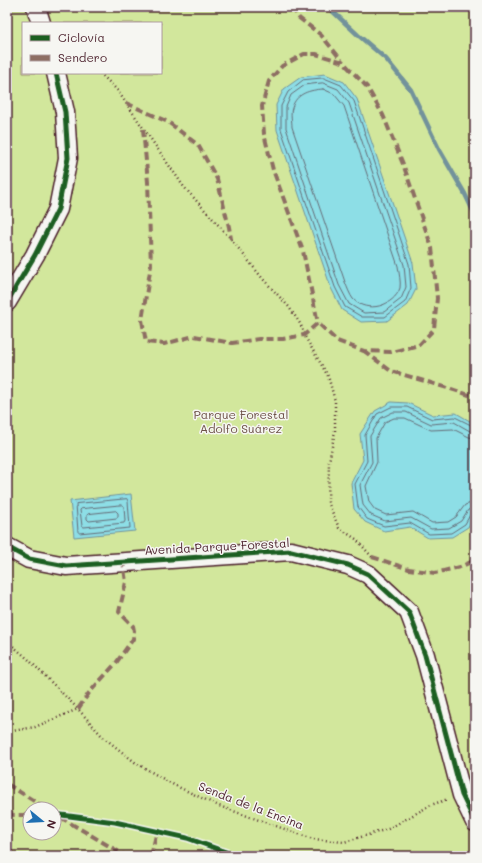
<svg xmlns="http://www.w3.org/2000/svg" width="482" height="863" viewBox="0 0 482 863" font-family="Mali,sans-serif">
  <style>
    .green { fill: #d2e79c; stroke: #8e8364; fill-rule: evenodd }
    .water { fill: #8ddee6; stroke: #72929b }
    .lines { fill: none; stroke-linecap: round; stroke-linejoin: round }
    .shore { stroke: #656b76; stroke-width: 1 }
    .stream { stroke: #72929b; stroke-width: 4.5 }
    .minor-casing { stroke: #4a1f2b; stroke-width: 21 }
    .path { stroke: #4a1f2b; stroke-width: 2.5; stroke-dasharray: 1 3; stroke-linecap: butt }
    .minor { stroke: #f6f6f2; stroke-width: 18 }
    .quiet { stroke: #8d6e63; stroke-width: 4; stroke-dasharray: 8 4; stroke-linecap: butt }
    .cycleway-casing { stroke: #f6f6f2; stroke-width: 8 }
    .cycleway { stroke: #1b5e20; stroke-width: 5 }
    .labels { text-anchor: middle; stroke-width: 3; stroke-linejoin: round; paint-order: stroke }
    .park-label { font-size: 12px; fill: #6c5147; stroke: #f6f6f2 }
    .street-label { font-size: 12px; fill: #4a1f2b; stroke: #f6f6f2 }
  </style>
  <rect width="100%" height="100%" fill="#f0ebde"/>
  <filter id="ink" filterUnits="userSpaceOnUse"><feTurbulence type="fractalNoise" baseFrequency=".025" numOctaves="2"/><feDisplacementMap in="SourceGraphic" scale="8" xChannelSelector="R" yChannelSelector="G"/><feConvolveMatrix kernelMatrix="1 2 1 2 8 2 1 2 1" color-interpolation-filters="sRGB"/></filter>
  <g filter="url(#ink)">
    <path class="green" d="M7,7H475V856H7ZM23,23H161V73H23ZM30,809H54V833H30Z"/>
    <g class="water">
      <polygon points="325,74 344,82 357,99 413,263 416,289 408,305 387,321 361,322 342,310 331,288 277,130 276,105 284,89 301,77"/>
      <polygon points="391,402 408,403 433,415 456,413 475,424 475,480 474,482 475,514 468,527 452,537 428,538 410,527 384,531 365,522 354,509 351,483 363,460 360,434 375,411"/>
      <polygon points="131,494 135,531 74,537 70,501"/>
    </g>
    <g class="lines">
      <g class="shore">
        <polygon points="324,78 341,85 354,101 409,264 411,288 405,302 385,317 362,317 345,307 335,287 281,129 281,106 288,92 303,80"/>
        <polygon points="323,83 338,89 349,103 404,265 406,287 401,299 384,312 364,313 349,304 339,285 286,128 286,107 291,95 305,85"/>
        <path d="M323,89L334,94L344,106L398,266C399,273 401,282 400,288C394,306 367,314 353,299C350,295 347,287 345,282L292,127C292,121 290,113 292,108C296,93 310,90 323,89Z"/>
        <polyline points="475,427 455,417 432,419 407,407 391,407 377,414 365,435 367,461 355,484 358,507 367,519 384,526 410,523 429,534 451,533 465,524 470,515 475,513"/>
        <polyline points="475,432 470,431 454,422 431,424 406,412 393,412 381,418 370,436 372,462 360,485 363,505 371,515 385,521 411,518 431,529 449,528 461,521 468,510 475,508"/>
        <polyline points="475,438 469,437 453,429 431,430 405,418 394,418 385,422 376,438 377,462 366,486 369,502 375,510 386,515 413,512 432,523 448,522 456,517 465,505 475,502"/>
        <polygon points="127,499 128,501 130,528 79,533 78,532 76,504"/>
        <polygon points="122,505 124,506 125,521 124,523 84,527 82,526 80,510 81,509"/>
        <polygon points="116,511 118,513 118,516 117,518 89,521 87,519 87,515 88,514"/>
      </g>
      <polyline class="stream" points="328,7 358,35 386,59 411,90 439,149 465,194 475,215"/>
      <g class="minor-casing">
        <g id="minor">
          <polyline points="36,7 41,23"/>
          <polyline points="7,302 35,255 58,209 68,158 65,112 56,73"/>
          <polyline points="7,547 29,559 66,566 291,551 348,565 368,574 409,612 425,655 462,795 475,822"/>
        </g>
      </g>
      <g class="path">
        <polyline points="100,73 117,90 184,187 231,239 263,279 289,307 301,325 304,335 328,376 335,401 335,431 329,462 328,502 339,528 356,539 372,557 372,559"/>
        <polyline points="7,641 28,659 78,709 103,737 136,763 174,785 219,806 313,839 344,842 388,829 431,805 448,799"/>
        <polyline points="7,732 35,727 78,709"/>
      </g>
      <use href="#minor" class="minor"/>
      <g class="quiet">
        <polyline points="292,7 299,18 321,35 343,62"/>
        <polyline points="126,103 168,122 198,145 217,179 229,227 231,239"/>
        <polyline points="143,129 148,182 151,265 142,320 146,342 164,344 194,336 232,343 259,339 283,339 304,335 318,323 337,341 364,351 391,352 419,345 434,329 437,298 432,248 403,164 383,115 367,87 343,62 316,54 304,54 282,66 269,81 262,106 264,134 273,170 303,251 318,323"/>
        <polyline points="364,351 391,371 451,389 475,397"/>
        <polyline points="372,557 409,569 435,573 460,567 473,561 475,559"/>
        <polyline points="78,709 89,693 116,663 133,639 134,631 133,626 119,612 126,582 123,562"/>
        <polyline points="7,784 47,809"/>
        <polyline points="7,813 14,815 30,815"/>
        <polyline points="60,817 126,856"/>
        <polyline points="151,856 157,831"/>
      </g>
      <g class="cycleway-casing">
        <g id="cycleway">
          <polyline points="7,302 35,255 58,209 68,158 65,112 56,73"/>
          <polyline points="7,547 29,559 66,566 291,551 348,565 368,574 409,612 425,655 462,795 475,822"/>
          <polyline points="54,814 115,822 187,838 237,856"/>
        </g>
      </g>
      <use href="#cycleway" class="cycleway"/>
    </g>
  </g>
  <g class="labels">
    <g class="park-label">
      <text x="241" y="419">Parque Forestal<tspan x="241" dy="14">Adolfo Suárez</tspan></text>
    </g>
    <g class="street-label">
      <text transform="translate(217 547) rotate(-3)" y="4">Avenida Parque Forestal</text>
      <text transform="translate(251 806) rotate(21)" y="4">Senda de la Encina</text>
    </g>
  </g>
  <rect width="482" height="863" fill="none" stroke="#f6f6f2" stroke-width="24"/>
  <rect x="12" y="12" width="458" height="839" fill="none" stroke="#4a1f2b" stroke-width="1.5" filter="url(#ink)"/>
  <rect x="22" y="22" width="140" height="52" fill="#f6f6f2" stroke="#b1a0a2"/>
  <rect x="30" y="35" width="20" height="6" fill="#1b5e20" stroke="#b1a0a2"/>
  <text x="58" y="42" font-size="12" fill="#4a1f2b">Ciclovía</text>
  <rect x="30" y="55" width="20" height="6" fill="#8d6e63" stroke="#b1a0a2"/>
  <text x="58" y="62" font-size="12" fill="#4a1f2b">Sendero</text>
  <g transform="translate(42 821) rotate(108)"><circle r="19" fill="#f6f6f2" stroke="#b1a0a2"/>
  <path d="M0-3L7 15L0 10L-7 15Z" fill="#1f6fb2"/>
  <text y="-6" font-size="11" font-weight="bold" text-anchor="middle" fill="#4a1f2b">N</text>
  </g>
</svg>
